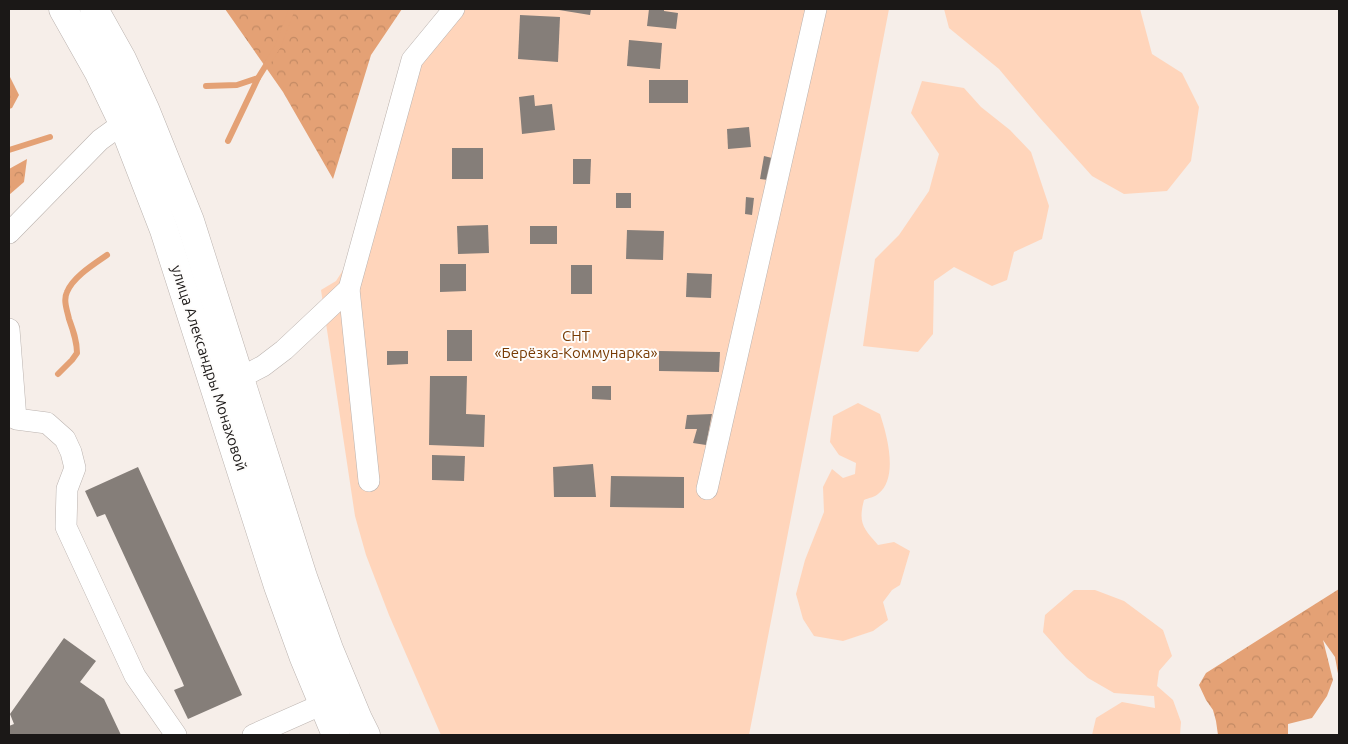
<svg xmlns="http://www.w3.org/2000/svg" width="1348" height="744" viewBox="0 0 1348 744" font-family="Ubuntu,sans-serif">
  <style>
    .green { fill: #ffd5bb }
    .forest { fill: url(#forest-crowns) }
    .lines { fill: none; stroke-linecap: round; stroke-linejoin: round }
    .stream { stroke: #e4a175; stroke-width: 6 }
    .building { fill: #857e79 }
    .minor-casing { stroke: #bbb3af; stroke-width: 22 }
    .major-casing { stroke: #bbb3af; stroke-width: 29 }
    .minor { stroke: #fff; stroke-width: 21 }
    .major { stroke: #fff; stroke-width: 28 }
    .labels { text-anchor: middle; stroke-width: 4; stroke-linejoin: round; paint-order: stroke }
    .park-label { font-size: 15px; fill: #783b04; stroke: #fefdfc }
    .street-label { font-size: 15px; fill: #1b1817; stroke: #fefdfc }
  </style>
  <defs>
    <pattern id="forest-crowns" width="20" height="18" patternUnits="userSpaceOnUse" patternTransform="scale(1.25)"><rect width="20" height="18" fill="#e4a175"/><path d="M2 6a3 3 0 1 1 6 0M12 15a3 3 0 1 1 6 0" fill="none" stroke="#c38a64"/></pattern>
  </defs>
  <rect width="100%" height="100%" fill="#f6eee9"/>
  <g class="green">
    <polygon points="444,9 889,9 749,735 441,735 389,615 366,555 355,516 321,290 336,281 345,267 392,92 409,51"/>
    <polygon points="944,9 1140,9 1152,54 1182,73 1199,107 1191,161 1167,191 1124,194 1092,176 1040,118 999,69 949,28"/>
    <polygon points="922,81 964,88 981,107 1010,130 1031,152 1049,206 1042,239 1014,252 1007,280 992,286 954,267 934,281 933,334 918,352 863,346 875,259 899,235 929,191 939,154 911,113"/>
    <path d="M858,403L880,414C887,435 899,478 878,494C875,497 868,498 864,500C858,523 863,528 878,545L894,542L910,551L900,585L892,590L883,602L888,620L873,631L843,641L814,636L803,619L796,594L805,560L824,512L823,487L832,469L843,478L855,474L856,463L839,455L830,442L833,416Z"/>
    <polygon points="1074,590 1095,590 1124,601 1163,630 1172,656 1159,671 1157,686 1173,700 1181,722 1180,735 1092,735 1096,718 1122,702 1155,708 1154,696 1114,693 1088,678 1066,658 1043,632 1045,615"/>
  </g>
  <g class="forest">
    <polygon points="225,9 402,9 371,55 333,179 283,92"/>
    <polygon points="9,75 19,95 12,108 9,109"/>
    <polygon points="27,159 24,182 9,195 9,169"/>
    <polygon points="1339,589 1339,679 1335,657 1323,640 1333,680 1327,696 1312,718 1288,724 1288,735 1218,735 1216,721 1213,710 1206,700 1199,685 1206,673"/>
  </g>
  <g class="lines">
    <g class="stream">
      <polyline points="206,86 237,85 258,78 278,46 292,9"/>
      <polyline points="228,141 258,78"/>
      <polyline points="9,150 50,137"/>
      <path d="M58,374L72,360L77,353C77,341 73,330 69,319C67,310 63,300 67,292C73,277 94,264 107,255"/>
    </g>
  </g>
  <g class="building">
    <polygon points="559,9 591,9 590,15 559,10"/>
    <polygon points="649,9 664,9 664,11 678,13 676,29 647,26"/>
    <polygon points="520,15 560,17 558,62 518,59"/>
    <polygon points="629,40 662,43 660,69 627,66"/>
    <rect x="649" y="80" width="39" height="23"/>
    <polygon points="534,95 535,106 552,104 555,130 522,134 519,97"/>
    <polygon points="749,127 751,147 728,149 727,129"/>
    <rect x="452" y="148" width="31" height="31"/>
    <polygon points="764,156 772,158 768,180 760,179"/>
    <polygon points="573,159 591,159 590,184 573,184"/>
    <rect x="616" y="193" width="15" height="15"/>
    <polygon points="746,197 754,198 752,215 745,214"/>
    <polygon points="488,225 489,253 458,254 457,226"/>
    <rect x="530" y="226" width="27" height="18"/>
    <polygon points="627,230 664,231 663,260 626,259"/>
    <polygon points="440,264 466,264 466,291 440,292"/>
    <rect x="571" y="265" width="21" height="29"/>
    <polygon points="687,273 712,274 711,298 686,297"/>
    <rect x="447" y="330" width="25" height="31"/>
    <polygon points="387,351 408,351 408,364 387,365"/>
    <polygon points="659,351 720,352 719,372 659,371"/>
    <polygon points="430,376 467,376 466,414 485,415 484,447 429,445"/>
    <polygon points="592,386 611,386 611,400 592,399"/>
    <polygon points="712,414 706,445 693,443 697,429 685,429 687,415"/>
    <polygon points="432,455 465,456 464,481 432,480"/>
    <polygon points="593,464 596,497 554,497 553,467"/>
    <polygon points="138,467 242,695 188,719 174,690 184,686 182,681 105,514 97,517 85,491"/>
    <polygon points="611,476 684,477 684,508 610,507"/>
    <polygon points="64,638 96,661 80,682 104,699 121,735 9,735 9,726 14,724 10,714"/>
  </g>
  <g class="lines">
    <g class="minor-casing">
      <g id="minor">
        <polyline points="9,233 100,140 122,124"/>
        <polyline points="349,289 369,481"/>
        <polyline points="9,329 16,419 47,423 65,439 71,452 75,468 67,489 66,527 135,676 176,735"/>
        <polyline points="240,378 263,366 284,350 349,289 412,60 454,9"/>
        <polyline points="707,489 816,9"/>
        <polyline points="253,735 323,704"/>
      </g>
    </g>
    <g class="major-casing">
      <g id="major">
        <polyline points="63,9 98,71 121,119 164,230 278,586 304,658 336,735"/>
        <polyline points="94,9 122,59 145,109 190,221 303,577 329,649 358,719 366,735"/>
      </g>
    </g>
    <use href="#minor" class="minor"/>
    <use href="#major" class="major"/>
  </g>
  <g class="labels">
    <g class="park-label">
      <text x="576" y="341">СНТ<tspan x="576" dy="17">«Берёзка-Коммунарка»</tspan></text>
    </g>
    <g class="street-label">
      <text transform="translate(209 368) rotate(72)" y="5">улица Александры Монаховой</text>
    </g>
  </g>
  <rect width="1348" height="744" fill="none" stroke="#1b1817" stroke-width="20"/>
</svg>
